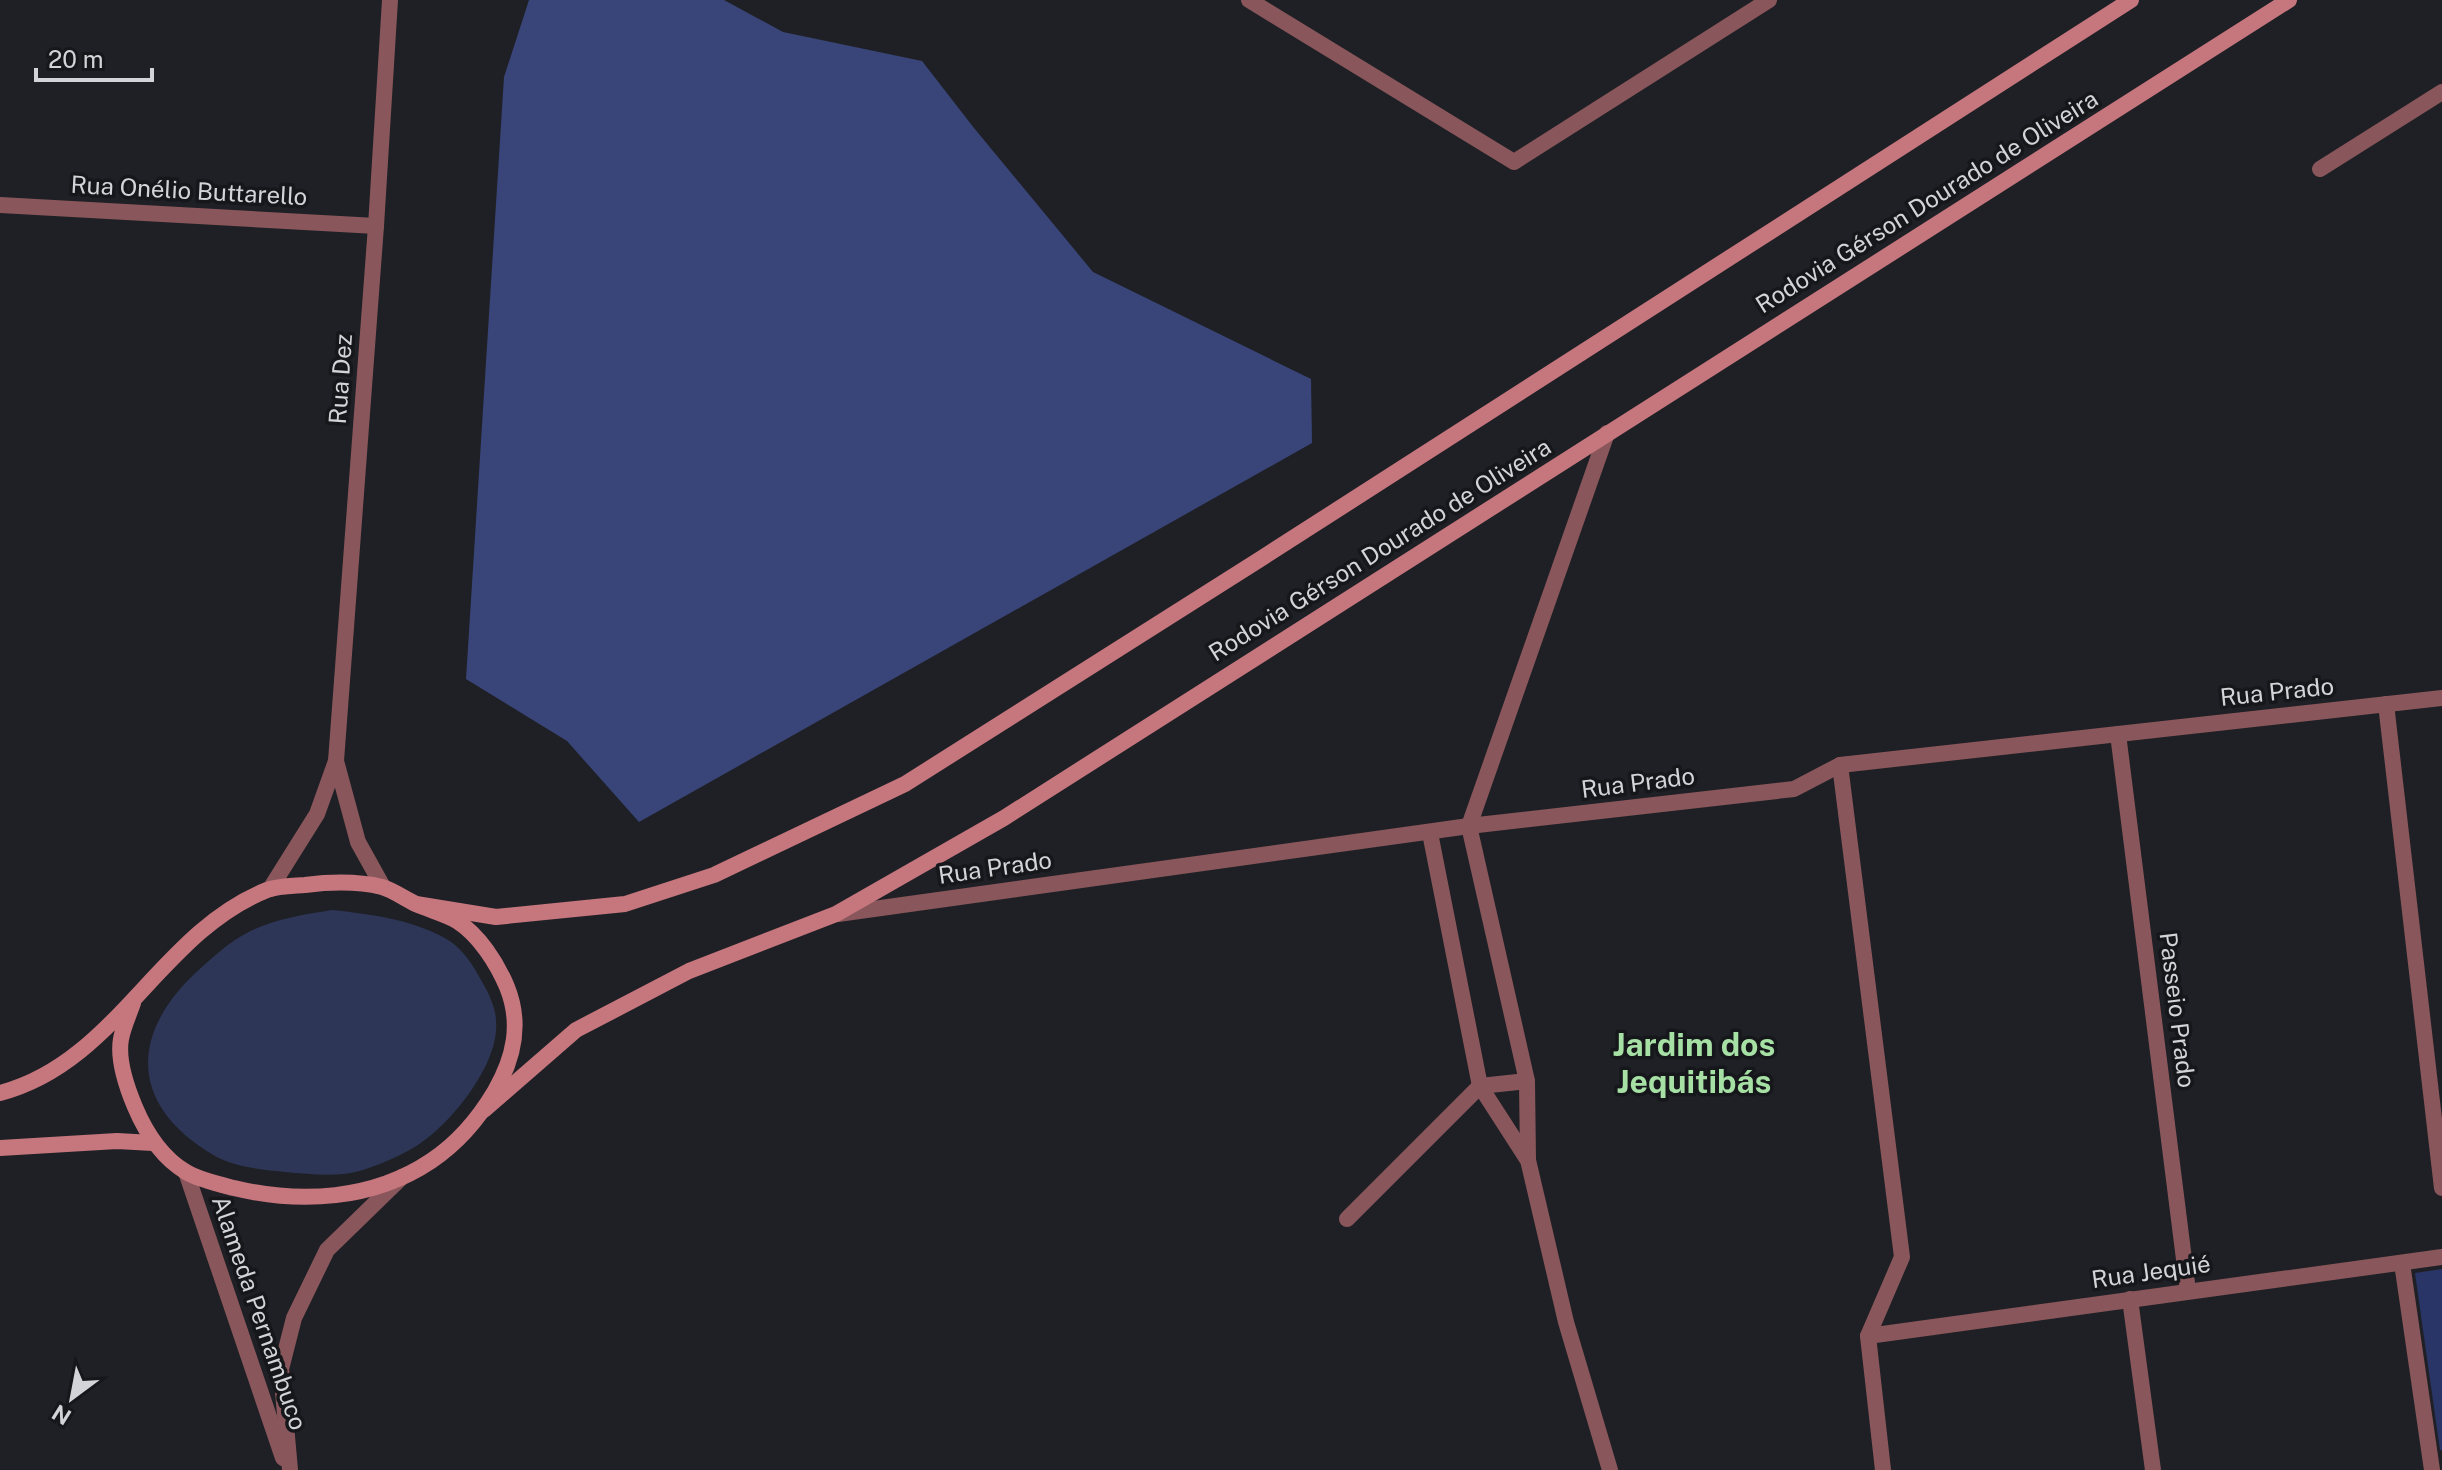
<svg xmlns="http://www.w3.org/2000/svg" width="2442" height="1470" viewBox="0 0 2442 1470" font-family="'Public Sans',sans-serif">
  <style>
    .green { fill: #2d3656 }
    .forest { fill: #394578 }
    .building { fill: #2a3567 }
    .lines { fill: none; stroke-linecap: round; stroke-linejoin: round }
    .service { stroke: #89575b; stroke-width: 16 }
    .minor { stroke: #89575b; stroke-width: 16 }
    .tertiary { stroke: #89575b; stroke-width: 16 }
    .secondary { stroke: #c6767d; stroke-width: 16 }
    .labels { text-anchor: middle; stroke-width: 7; stroke-linejoin: round; paint-order: stroke }
    .street-label { font-size: 24px; fill: #d3d4d7; stroke: #15171b }
    .district-label { font-size: 32px; font-weight: bold; fill: #a7e0a4; stroke: #15171b }
  </style>
  <rect width="100%" height="100%" fill="#1f2025"/>
  <path class="green" d="M332,910C369,914 409,919 443,937C464,948 474,967 485,987C490,996 496,1010 496,1021C500,1063 452,1123 418,1145C402,1155 382,1164 363,1170C338,1178 311,1174 285,1172C264,1170 234,1167 215,1156C127,1105 129,1031 202,967C215,955 230,942 245,934C272,919 302,915 332,910Z"/>
  <polygon class="forest" points="529,0 724,0 783,32 922,61 974,128 1093,272 1311,379 1312,443 639,822 567,741 466,679 504,77"/>
  <polygon class="building" points="2442,1269 2442,1450 2440,1450 2415,1273"/>
  <g class="lines">
    <g class="service">
      <polyline points="1469,826 1527,1081 1528,1160 1566,1322 1610,1470"/>
      <polyline points="1430,833 1480,1086 1527,1159"/>
      <polyline points="1347,1219 1480,1086 1527,1081"/>
    </g>
    <g class="minor">
      <polyline points="1249,0 1514,162 1769,0"/>
      <polyline points="2320,169 2442,92"/>
      <polyline points="0,205 376,226"/>
      <polyline points="2386,704 2442,1188"/>
      <polyline points="2118,734 2188,1291"/>
      <polyline points="1840,765 1902,1257 1868,1336 1883,1470"/>
      <polyline points="1469,826 1607,433"/>
      <polyline points="838,914 1469,826 1794,789 1840,765 2442,698"/>
      <polyline points="2402,1263 2432,1470"/>
      <polyline points="2130,1299 2153,1470"/>
      <polyline points="1868,1336 2442,1257"/>
    </g>
    <g class="tertiary">
      <polyline points="336,761 358,842 383,887"/>
      <polyline points="270,889 317,814 336,761 376,226 390,0"/>
      <polyline points="186,1172 283,1458"/>
      <polyline points="290,1470 281,1369 294,1318 327,1250 402,1177"/>
    </g>
    <g class="secondary">
      <polyline points="416,904 496,917 625,904 714,875 905,784 1262,558 2131,0"/>
      <path d="M0,1093C116,1063 159,933 267,890C278,886 293,886 305,885C329,882 357,881 382,887C393,890 405,899 416,904C429,910 445,914 457,921C479,935 497,963 507,987C522,1024 514,1058 495,1091C479,1118 458,1143 431,1161C373,1200 300,1204 234,1188C218,1184 200,1180 186,1172C161,1157 146,1133 135,1107C127,1088 117,1061 121,1039C123,1027 129,1015 133,1003"/>
      <polyline points="484,1110 576,1030 689,971 836,914 1004,818 2289,0"/>
      <polyline points="0,1148 117,1141 153,1143"/>
    </g>
  </g>
  <g class="labels">
    <g class="street-label">
      <text transform="translate(189 191) rotate(3)" y="8">Rua Onélio Buttarello</text>
      <text transform="translate(1927 202) rotate(-32)" y="8">Rodovia Gérson Dourado de Oliveira</text>
      <text transform="translate(341 379) rotate(-86)" y="8">Rua Dez</text>
      <text transform="translate(1380 550) rotate(-32)" y="8">Rodovia Gérson Dourado de Oliveira</text>
      <text transform="translate(2277 692) rotate(-6)" y="8">Rua Prado</text>
      <text transform="translate(1638 783) rotate(-7)" y="8">Rua Prado</text>
      <text transform="translate(995 868) rotate(-8)" y="8">Rua Prado</text>
      <text transform="translate(2177 1010) rotate(83)" y="8">Passeio Prado</text>
      <text transform="translate(2151 1272) rotate(-8)" y="8">Rua Jequié</text>
      <text transform="translate(259 1313) rotate(71)" y="8">Alameda Pernambuco</text>
    </g>
    <g class="district-label">
      <text x="1694" y="1056">Jardim dos<tspan x="1694" dy="37">Jequitibás</tspan></text>
    </g>
  </g>
  <g transform="translate(72 1398) rotate(212)" stroke="#15171b" stroke-width="6" paint-order="stroke">
  <path d="M0-6L14 30L0 20L-14 30Z" fill="#d3d4d7"/>
  <text y="-12" font-size="22" font-weight="bold" text-anchor="middle" fill="#d3d4d7">N</text>
  </g>
  <path d="M36 68v12h116v-12" fill="none" stroke="#d3d4d7" stroke-width="4"/>
  <text x="48" y="68" font-size="24" fill="#d3d4d7" stroke="#15171b" stroke-width="6" paint-order="stroke">20 m</text>
</svg>
